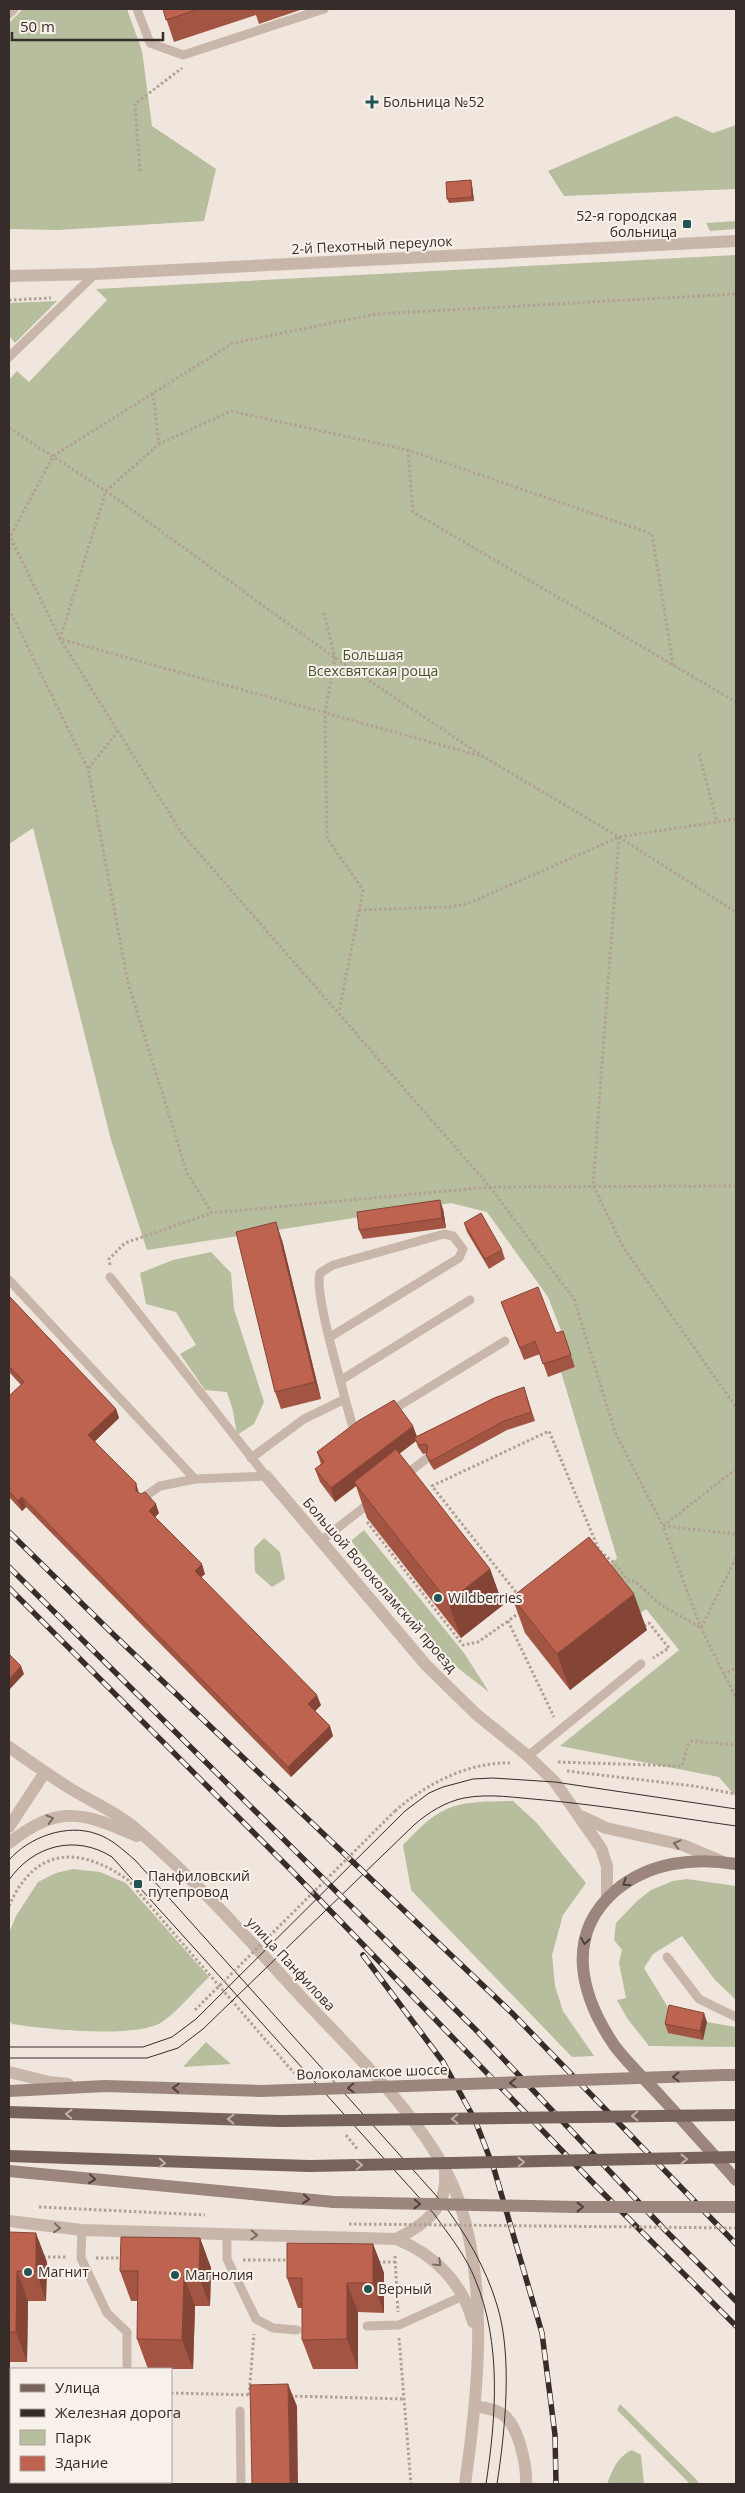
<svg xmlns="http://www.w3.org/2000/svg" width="745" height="2493" viewBox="0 0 745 2493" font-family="'Open Sans',sans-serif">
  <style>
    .green { fill: #b6be9e }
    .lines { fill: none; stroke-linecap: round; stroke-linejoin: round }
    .path { stroke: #b3a094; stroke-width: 3; stroke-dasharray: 2.5 2.5; stroke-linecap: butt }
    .service { stroke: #c8b6aa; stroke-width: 9 }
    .minor { stroke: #c8b6aa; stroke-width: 12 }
    .tertiary { stroke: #c8b6aa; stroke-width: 12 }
    .secondary { stroke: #9b857c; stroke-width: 12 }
    .primary { stroke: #77635b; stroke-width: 12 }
    .tram { stroke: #362c29; stroke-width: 1 }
    .rail-casing { stroke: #362c29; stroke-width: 5.5 }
    .rail { stroke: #f8f1ea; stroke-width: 4; stroke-dasharray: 11; stroke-linecap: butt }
    .path-bridge { stroke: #b3a094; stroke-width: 3; stroke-dasharray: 2.5 2.5; stroke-linecap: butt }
    .secondary-bridge { stroke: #9b857c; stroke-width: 12 }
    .primary-bridge { stroke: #77635b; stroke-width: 12 }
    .wall { fill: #a35544 }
    .shaded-wall { fill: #844537 }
    .building { fill: #bd634f; stroke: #844537 }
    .oneway { stroke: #786a63 }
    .oneway2 { stroke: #4f423e }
    .oneway3 { stroke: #beb1aa }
    .poi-dot { fill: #225454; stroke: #f8f1ea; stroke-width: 2 }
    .labels { text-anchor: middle; stroke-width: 4; stroke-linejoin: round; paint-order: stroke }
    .poi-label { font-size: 14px; fill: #362c29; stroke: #f8f1ea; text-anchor: start }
    .street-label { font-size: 14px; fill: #362c29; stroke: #f8f1ea }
    .park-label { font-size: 14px; fill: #47522f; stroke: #f8f1ea }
  </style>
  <rect width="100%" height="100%" fill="#f0e6dd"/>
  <g class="green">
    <polygon points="23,9 127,9 142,51 152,126 216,169 204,221 58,230 9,229 9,23"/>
    <polygon points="676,116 713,133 736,125 736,189 564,196 548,171"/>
    <polygon points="736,221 736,229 710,231 706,223"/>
    <polygon points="736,255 736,1797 719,1777 560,1746 679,1650 646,1609 636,1616 619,1594 628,1586 610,1565 617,1558 561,1372 575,1367 548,1297 487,1212 451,1203 147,1250 111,1140 33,828 9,844 9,380 17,371 29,382 107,300 96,289"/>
    <polygon points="57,301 15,343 9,336 9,303"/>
    <polygon points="211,1252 231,1273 234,1309 264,1402 254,1424 237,1435 233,1411 227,1392 205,1390 180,1354 196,1345 176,1312 146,1304 140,1273 173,1260"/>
    <polygon points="364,1530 464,1653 489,1692 450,1662 351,1541"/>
    <polygon points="264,1538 280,1552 285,1579 272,1587 255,1572 254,1548"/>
    <path d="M513,1801L536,1822L586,1883L563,1915L552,1955L555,1986L563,2011L594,2056L572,2057L411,1890L403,1845C415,1833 426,1820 441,1812C461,1800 491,1802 513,1801Z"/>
    <path d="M73,1869L100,1872L126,1883L209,1977C194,1991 179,2010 162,2022C137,2039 43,2029 12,2024L9,2020V1933L16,1916L38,1882L56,1873Z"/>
    <polygon points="687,1879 736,1886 736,2000 715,1980 682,1936 653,1954 644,1968 672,2014 703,2040 707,2022 736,2027 736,2047 649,2046 627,2018 617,2000 626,1998 619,1963 622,1950 614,1940 616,1923 637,1901 651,1890 673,1881"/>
    <polygon points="206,2042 231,2064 183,2067"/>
    <polygon points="620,2404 693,2476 700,2484 690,2484 627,2420 617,2410"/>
    <path d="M632,2450L641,2455L644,2484H607C613,2469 617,2457 632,2450Z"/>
  </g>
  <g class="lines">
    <g class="path">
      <polyline points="140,171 135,104 182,68"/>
      <polyline points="9,300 51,298"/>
      <polyline points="153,393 159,444"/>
      <polyline points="9,428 106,491 335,658 484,757 619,837 736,912"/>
      <polyline points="408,450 413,512 736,702"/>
      <polyline points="9,534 60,639 183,835 490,1187 574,1299 615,1432 663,1526 736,1534"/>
      <polyline points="9,560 10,537 53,456 233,343 376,314 736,294"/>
      <polyline points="9,609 88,769"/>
      <polyline points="324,613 335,658 325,713 327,838 363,890 339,1012"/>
      <polyline points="118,731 88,769 128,983 187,1173 212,1213 490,1187 736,1186"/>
      <polyline points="699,754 717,822"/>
      <polyline points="484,757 60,639 106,491 159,444 231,411 408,450 652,534 673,665"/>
      <polyline points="619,837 593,1185 623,1247 736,1407"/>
      <polyline points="359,910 449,907 467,904 619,837 736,819"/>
      <polyline points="110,1265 109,1259 125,1243 212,1213"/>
      <polyline points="736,1469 663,1526 701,1628 736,1698"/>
      <polyline points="367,1522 463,1645 478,1642 508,1621"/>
      <polyline points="519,1596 432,1486 549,1431 599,1550 613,1562 629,1581 635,1581 661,1605 701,1628 736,1558"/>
      <polyline points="520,1612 508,1621 554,1717"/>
      <polyline points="644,1626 649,1623 669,1648 653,1658"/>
      <polyline points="723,1674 736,1668"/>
      <polyline points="558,1762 682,1766 688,1745 692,1741 736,1745"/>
      <polyline points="567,1771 694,1786 736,1794"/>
      <path d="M395,1811C426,1784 468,1762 510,1763"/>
      <path d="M9,1906C35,1846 80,1846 128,1880L294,2073"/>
      <polyline points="346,2135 358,2150"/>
      <polyline points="39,2207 205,2215"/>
      <polyline points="395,2256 398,2312"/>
      <polyline points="43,2257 67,2257"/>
      <polyline points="96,2258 124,2258"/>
      <polyline points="243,2260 289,2260"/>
      <polyline points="378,2262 395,2262"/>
      <polyline points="399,2338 411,2484"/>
      <polyline points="171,2393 254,2395"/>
      <polyline points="249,2395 254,2334"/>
      <polyline points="290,2396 404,2399"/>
      <polyline points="9,2399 11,2398"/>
      <polyline points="158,2482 158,2484"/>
    </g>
    <g class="service">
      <polyline points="137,9 150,43 183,55 324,9"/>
      <polyline points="9,14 14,9"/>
      <polyline points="9,357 95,274"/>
      <polyline points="110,1277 266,1476"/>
      <polyline points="9,1280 195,1479"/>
      <polyline points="341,1380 470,1300"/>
      <polyline points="345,1399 352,1424 356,1428 363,1428"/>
      <polyline points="389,1412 505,1341"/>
      <path d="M251,1458L304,1419L345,1399C339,1373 314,1293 320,1273L333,1265L444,1234L453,1236L463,1249L459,1258L330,1337"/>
      <polyline points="404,1476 426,1459"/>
      <polyline points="144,1497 160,1486 195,1479 266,1476"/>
      <polyline points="321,1541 372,1501"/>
      <polyline points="528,1756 641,1664"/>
      <polyline points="667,1957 699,1999 736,2017"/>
      <polyline points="82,2230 81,2258 107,2313 127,2332 127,2365"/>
      <polyline points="227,2234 227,2259 256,2319 273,2328 297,2330"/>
      <polyline points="367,2326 399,2325 463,2296"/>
      <polyline points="240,2411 241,2484"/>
    </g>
    <g class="minor">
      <polyline points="266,1476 426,1665 476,1714 528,1756 555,1782 601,1848 607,1866 607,1899"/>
      <polyline points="583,1817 606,1828 683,1845 721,1861"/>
      <path d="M476,2406C485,2408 498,2409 506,2417C519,2430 527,2466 526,2484"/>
    </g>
    <g class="tertiary">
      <polyline points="9,276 95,274 736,241"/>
      <path d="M9,1747C29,1761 50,1776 71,1789C92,1802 116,1812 135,1828C197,1881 251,1942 306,2002C356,2055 436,2131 459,2201C489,2289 478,2394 465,2484"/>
      <polyline points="9,1827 45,1772"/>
      <path d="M9,1843C59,1804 82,1812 137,1836"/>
      <polyline points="9,2072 49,2082 68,2084"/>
      <path d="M9,2221L82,2230L396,2239C434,2254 462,2282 473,2322"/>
      <path d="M396,2239C425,2225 448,2207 445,2172"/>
    </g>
    <g class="secondary">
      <path d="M736,1864C694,1857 649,1862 615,1891C564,1936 581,1996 614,2045C628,2064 647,2081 662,2098C687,2125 712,2153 736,2180"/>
      <polyline points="724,2075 736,2075"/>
      <polyline points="9,2091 105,2086 260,2091"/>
      <polyline points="9,2171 334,2202"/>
    </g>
    <g class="primary">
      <polyline points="9,2112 280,2121"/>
      <polyline points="9,2156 310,2166"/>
    </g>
    <g class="tram">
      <path d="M9,1860C29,1837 67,1823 97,1834C112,1839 123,1850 135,1860L441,2201C465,2232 486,2268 497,2305C513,2356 505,2432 497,2484"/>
      <path d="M9,1880C33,1845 76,1834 112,1857L434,2214C449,2235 466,2256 475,2279C502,2343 496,2418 486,2484"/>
      <polyline points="9,2047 143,2047 172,2037 196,2019 405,1811 429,1793 443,1787 473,1779 493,1778 555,1782 736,1809"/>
      <path d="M9,2058H147L178,2048L203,2029L414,1825C429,1812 445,1802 464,1798C490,1793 517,1798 544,1800C608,1806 672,1817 736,1826"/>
    </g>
    <g class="rail-casing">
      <g id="rail">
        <polyline points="9,1532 114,1635 512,2013 736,2244"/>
        <polyline points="9,1567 476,2030 666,2231 736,2301"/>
        <polyline points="9,1588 291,1870 596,2186 736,2326"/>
        <polyline points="363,1955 443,2062 475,2120 494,2169 542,2333 555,2435 556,2484"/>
      </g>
    </g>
    <use href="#rail" class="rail"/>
    <g class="path-bridge">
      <polyline points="195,2010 395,1811"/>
      <polyline points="349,2224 736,2228"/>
    </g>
    <g class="secondary-bridge">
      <polyline points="260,2091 724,2075"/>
      <polyline points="334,2202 576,2207 736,2207"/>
    </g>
    <g class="primary-bridge">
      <polyline points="280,2121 736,2115"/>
      <polyline points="310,2166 736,2157"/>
    </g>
  </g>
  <g class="wall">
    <polygon points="163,9 303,9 259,24 256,15 174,42"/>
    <polygon points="471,180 472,185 474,201 449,203 447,199"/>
    <polygon points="443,1209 446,1228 363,1239 359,1230"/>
    <polygon points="464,1223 502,1250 505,1259 489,1269 467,1232"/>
    <polygon points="282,1240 321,1399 281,1409 275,1392"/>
    <polygon points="9,1296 116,1409 119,1418 95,1441 139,1493 159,1513 155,1517 205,1574 201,1577 321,1705 315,1711 333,1736 291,1777 26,1507 22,1511 9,1497 9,1396 21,1385 9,1372"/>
    <polygon points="501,1302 556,1333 563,1331 575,1367 548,1377 540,1354 524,1360"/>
    <polygon points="524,1387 535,1421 507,1430 434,1470 430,1464 426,1455 427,1453 423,1454 418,1447 416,1441 399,1454 490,1569 503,1605 461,1638 367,1518 356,1486 335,1502 320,1482 315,1469 321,1464 317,1452 417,1436"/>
    <polygon points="512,1597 647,1630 570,1690 525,1633"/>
    <polygon points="707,2022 703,2040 668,2033 665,2024"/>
    <polygon points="9,2232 47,2262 46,2301 28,2301 27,2362 9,2362"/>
    <polygon points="200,2238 211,2268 210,2306 195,2306 193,2369 148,2369 137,2339 138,2301 131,2301 120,2271"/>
    <polygon points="373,2244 384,2273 384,2313 358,2312 358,2369 313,2369 302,2340 302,2308 298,2308 287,2278"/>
  </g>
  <g class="shaded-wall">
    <polygon points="471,180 472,185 474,201 472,197"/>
    <polygon points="440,1200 443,1209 446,1228 442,1218"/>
    <polygon points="276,1222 282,1240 321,1399 315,1382"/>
    <polygon points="116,1409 119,1418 92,1444 88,1435"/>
    <polygon points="413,1426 418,1439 414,1438 416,1441 357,1486 354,1482 356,1486 335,1502 331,1488"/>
    <polygon points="136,1483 139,1493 136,1491"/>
    <polygon points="22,1497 26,1507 22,1511 18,1501"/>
    <polygon points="156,1504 159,1513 152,1520 149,1511"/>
    <polygon points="202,1564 205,1574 198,1580 195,1571"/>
    <polygon points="490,1569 503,1605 461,1638 448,1602"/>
    <polygon points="634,1594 647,1630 570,1690 557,1654"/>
    <polygon points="21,1666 24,1674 10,1689 9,1679"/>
    <polygon points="317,1695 321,1705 312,1714 308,1704"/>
    <polygon points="330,1726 333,1736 291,1777 288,1767"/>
    <polygon points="704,2013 707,2022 703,2040 700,2031"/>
    <polygon points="36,2233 47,2262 46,2301 36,2271"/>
    <polygon points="200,2238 211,2268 210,2306 199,2277"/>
    <polygon points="373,2244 384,2273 384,2313 373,2283"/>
    <polygon points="17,2271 28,2301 27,2362 16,2332"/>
    <polygon points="184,2276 195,2306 193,2369 182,2340"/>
    <polygon points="347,2283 358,2312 358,2369 347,2339"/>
    <polygon points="288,2384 297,2406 298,2484 290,2484"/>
    <rect x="81" y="2482" width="8" height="2"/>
  </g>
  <g class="building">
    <polygon points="163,9 199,9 166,20"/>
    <polygon points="471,180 472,197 447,199 446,182"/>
    <polygon points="440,1200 442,1218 359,1230 357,1212"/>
    <polygon points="481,1213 502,1250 485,1259 464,1223"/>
    <polygon points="276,1222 315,1382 275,1392 236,1232"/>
    <polygon points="538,1287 556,1333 563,1331 571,1355 543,1364 535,1341 520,1348 501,1302"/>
    <polygon points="9,1296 116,1409 88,1435 136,1483 136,1491 141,1494 145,1492 156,1504 149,1511 202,1564 195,1571 317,1695 308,1704 330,1726 288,1767 22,1497 18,1501 9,1491 9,1396 24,1382 9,1366"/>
    <polygon points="524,1387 531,1412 504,1421 431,1461 426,1455 428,1446 425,1444 419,1445 414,1438 494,1398"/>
    <polygon points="394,1400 413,1426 331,1488 315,1469 324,1462 317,1452 358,1421"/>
    <polygon points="396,1449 490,1569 448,1602 354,1482"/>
    <polygon points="589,1537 634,1594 557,1654 512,1597"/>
    <polygon points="9,1654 21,1666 9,1679"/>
    <polygon points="669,2005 704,2013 700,2031 665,2024"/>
    <polygon points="9,2232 36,2233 36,2271 17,2271 16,2332 9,2332"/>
    <polygon points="121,2237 200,2238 199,2277 184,2276 182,2340 137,2339 138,2271 120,2271"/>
    <polygon points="287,2243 373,2244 373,2283 347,2283 347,2339 302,2340 302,2278 287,2278"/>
    <polygon points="288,2384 290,2484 252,2484 250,2385"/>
    <rect x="47" y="2482" width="34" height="2"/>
  </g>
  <defs><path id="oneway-chevron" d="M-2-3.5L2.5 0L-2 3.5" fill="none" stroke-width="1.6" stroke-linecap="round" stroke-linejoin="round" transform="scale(1.25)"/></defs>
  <g class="oneway">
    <use href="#oneway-chevron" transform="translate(50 1819) rotate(-15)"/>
    <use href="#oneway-chevron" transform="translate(677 1844) rotate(-166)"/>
    <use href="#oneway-chevron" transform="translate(57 2228) rotate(5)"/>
    <use href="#oneway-chevron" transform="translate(254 2235) rotate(2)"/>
    <use href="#oneway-chevron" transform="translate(438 2263) rotate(44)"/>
  </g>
  <g class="oneway2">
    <use href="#oneway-chevron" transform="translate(626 1883) rotate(146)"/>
    <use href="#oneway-chevron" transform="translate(585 1941) rotate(99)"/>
    <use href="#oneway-chevron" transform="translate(676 2077) rotate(178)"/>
    <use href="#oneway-chevron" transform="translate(513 2083) rotate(178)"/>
    <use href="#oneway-chevron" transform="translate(176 2088) rotate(-178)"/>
    <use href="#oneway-chevron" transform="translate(351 2088) rotate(178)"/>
    <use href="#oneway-chevron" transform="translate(92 2179) rotate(6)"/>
    <use href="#oneway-chevron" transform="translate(306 2199) rotate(5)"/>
    <use href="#oneway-chevron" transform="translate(417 2204) rotate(1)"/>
    <use href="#oneway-chevron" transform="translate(580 2207)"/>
  </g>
  <g class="oneway3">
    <use href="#oneway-chevron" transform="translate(69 2114) rotate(-178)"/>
    <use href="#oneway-chevron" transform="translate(635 2116) rotate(179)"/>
    <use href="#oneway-chevron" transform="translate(231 2119) rotate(-178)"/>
    <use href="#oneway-chevron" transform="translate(455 2119) rotate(179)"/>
    <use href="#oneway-chevron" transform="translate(684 2159) rotate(-1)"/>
    <use href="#oneway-chevron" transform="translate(521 2162) rotate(-1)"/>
    <use href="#oneway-chevron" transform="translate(162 2163) rotate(3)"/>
    <use href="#oneway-chevron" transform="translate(359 2165) rotate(-1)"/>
  </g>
  <g class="poi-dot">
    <path d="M369.5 94.5h5v5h5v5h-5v5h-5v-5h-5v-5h5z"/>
    <rect x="682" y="219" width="10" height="10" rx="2.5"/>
    <circle cx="438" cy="1598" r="5"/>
    <rect x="133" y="1879" width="10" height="10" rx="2.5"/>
    <circle cx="28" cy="2272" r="5"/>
    <circle cx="175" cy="2275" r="5"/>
    <circle cx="368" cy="2289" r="5"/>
  </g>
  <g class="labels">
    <g class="poi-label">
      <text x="383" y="107">Больница №52</text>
      <text x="677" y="221" text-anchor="end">52-я городская<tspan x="677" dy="16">больница</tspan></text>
      <text x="448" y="1603">Wildberries</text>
      <text x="148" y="1881">Панфиловский<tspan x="148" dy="16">путепровод</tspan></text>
      <text x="38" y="2277">Магнит</text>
      <text x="185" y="2280">Магнолия</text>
      <text x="378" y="2294">Верный</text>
    </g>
    <g class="street-label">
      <text transform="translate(372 245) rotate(-3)" y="5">2-й Пехотный переулок</text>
      <text transform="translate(380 1585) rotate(49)" y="5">Большой Волоколамский проезд</text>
      <text transform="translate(291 1964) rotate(47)" y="5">улица Панфилова</text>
      <text transform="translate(372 2072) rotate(-2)" y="5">Волоколамское шоссе</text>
    </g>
    <g class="park-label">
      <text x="373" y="660">Большая<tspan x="373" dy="16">Всехсвятская роща</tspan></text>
    </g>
  </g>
  <rect width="745" height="2493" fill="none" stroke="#362c29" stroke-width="20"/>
  <rect x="10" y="2368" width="162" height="115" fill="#f8f1ea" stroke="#aaa29d"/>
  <rect x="20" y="2384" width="25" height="8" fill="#77635b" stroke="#aaa29d"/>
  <text x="55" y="2393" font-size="15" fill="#362c29">Улица</text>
  <rect x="20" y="2409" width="25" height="8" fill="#362c29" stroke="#aaa29d"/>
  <text x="55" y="2418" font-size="15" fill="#362c29">Железная дорога</text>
  <rect x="20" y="2430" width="25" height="15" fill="#b6be9e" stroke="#aaa29d"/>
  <text x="55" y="2443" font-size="15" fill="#362c29">Парк</text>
  <rect x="20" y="2456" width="25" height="15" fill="#bd634f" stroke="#aaa29d"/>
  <text x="55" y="2468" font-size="15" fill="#362c29">Здание</text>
  <path d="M12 32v8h151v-8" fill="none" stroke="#362c29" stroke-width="2.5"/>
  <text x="20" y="32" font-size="15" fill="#362c29" stroke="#f8f1ea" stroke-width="4" paint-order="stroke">50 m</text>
</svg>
